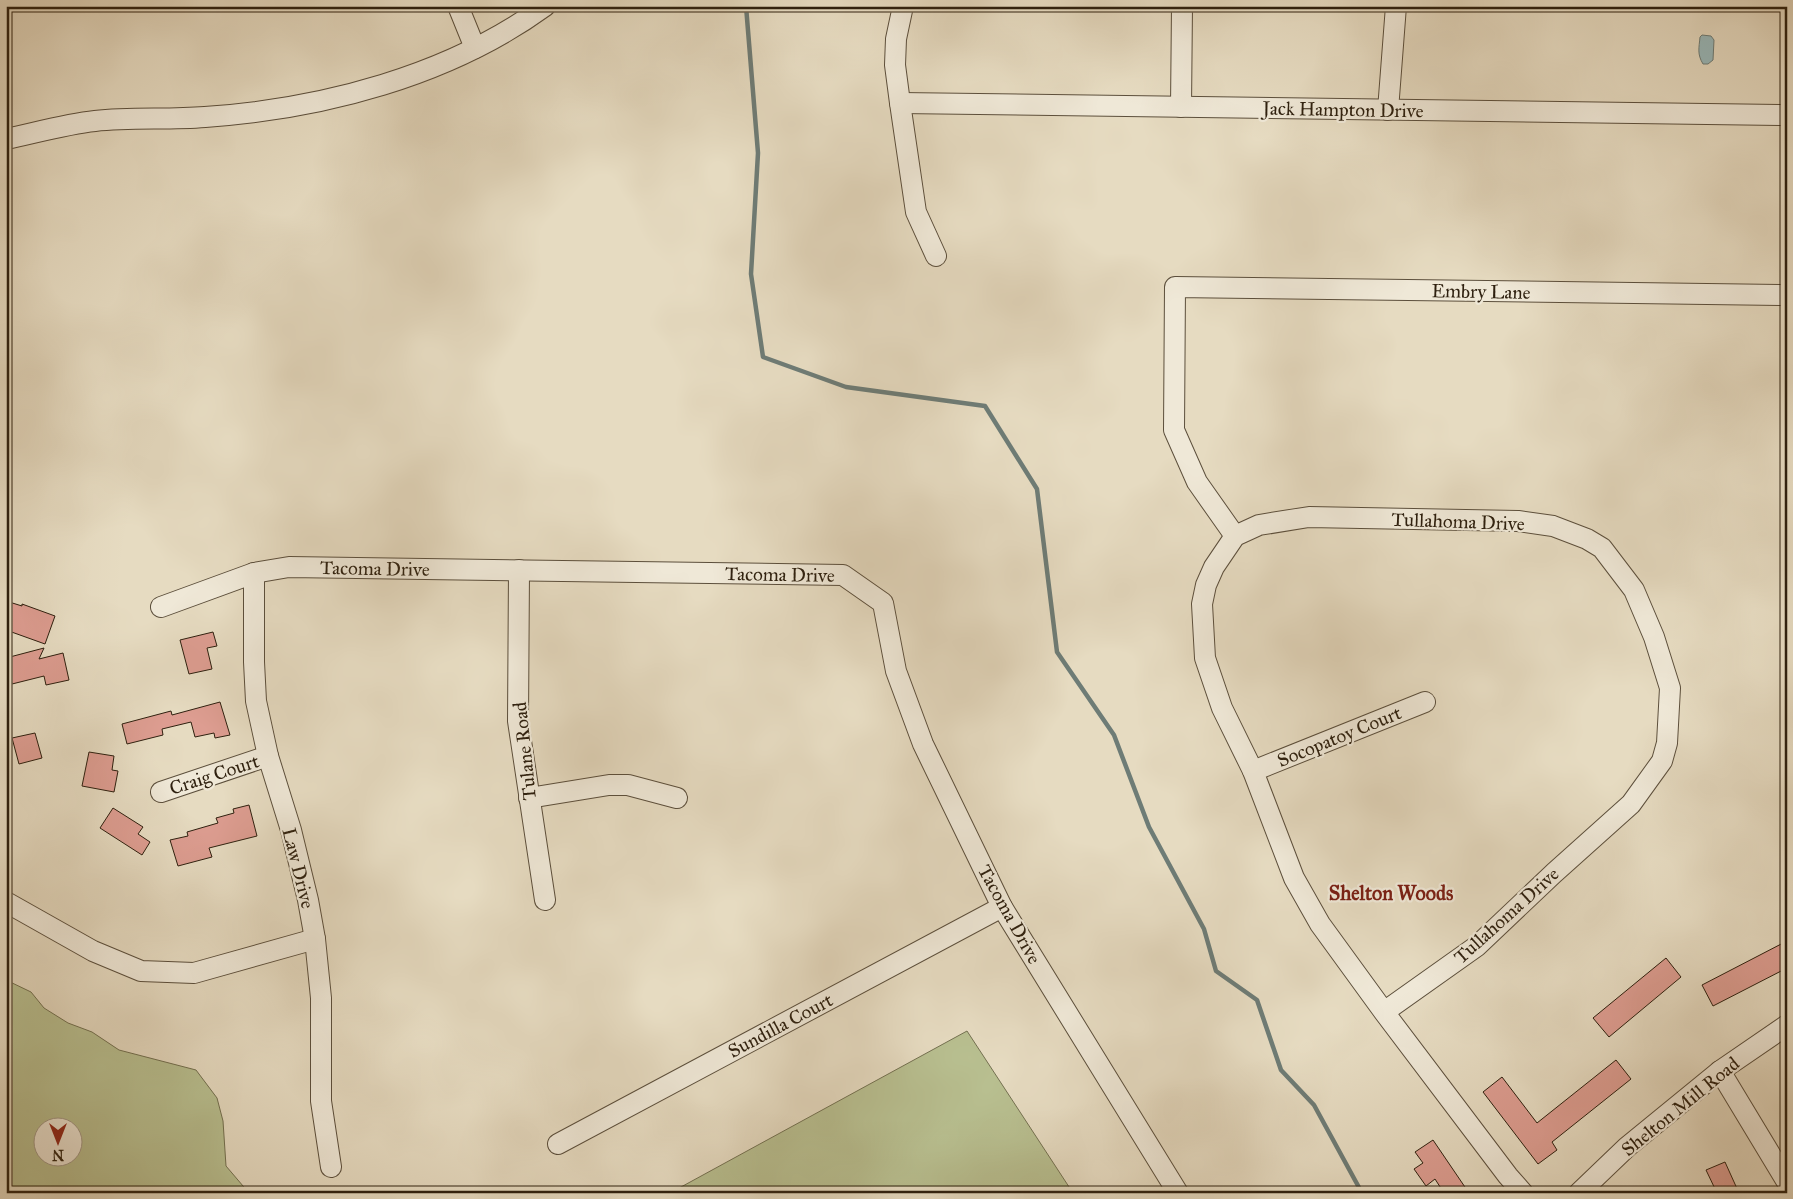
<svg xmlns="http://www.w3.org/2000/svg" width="1793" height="1199" viewBox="0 0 1793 1199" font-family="'IM FELL Great Primer',serif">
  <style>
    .green { fill: #b8bf90; stroke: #737050; fill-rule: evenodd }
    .water { fill: #99b9bb; stroke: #6e7c76 }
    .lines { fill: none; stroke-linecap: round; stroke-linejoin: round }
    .stream { stroke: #6e7c76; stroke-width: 4.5 }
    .building { fill: #dd9d91; stroke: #2e200f }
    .minor-casing { stroke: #5c4f3c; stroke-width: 22 }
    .minor { stroke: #efe8d7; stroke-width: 20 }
    .labels { text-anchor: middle; stroke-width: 4.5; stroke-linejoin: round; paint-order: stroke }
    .street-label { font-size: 19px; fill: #2e200f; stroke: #efe8d7 }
    .neighbourhood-label { font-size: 20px; font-weight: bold; fill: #7a1f14; stroke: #efe8d7 }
  </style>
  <rect width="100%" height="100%" fill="#e6dbc1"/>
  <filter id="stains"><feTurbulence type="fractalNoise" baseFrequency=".004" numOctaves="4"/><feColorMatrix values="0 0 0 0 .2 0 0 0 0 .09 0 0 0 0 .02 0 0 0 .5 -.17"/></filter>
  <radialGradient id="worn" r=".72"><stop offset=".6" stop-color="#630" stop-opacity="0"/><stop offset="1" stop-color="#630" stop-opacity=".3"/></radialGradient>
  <g class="green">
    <path d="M6,980L31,992L44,1008L68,1023L92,1032L119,1050L196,1070L217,1098L223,1121L226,1166L249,1193H6ZM42,1126H72V1156H42Z"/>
    <polygon points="967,1031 1073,1193 670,1193"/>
  </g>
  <path class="water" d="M1702,35L1711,36L1714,40L1713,60L1708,64H1703C1697,54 1699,48 1700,37Z"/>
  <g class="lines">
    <polyline class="stream" points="746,6 758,153 751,274 763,357 846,387 985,406 1037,489 1057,652 1114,735 1149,827 1204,929 1216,971 1257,1000 1281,1070 1314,1105 1362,1193"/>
  </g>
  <g class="building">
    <polygon points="6,601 22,606 22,604 55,616 45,644 6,630"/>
    <polygon points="213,632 217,646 207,648 212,669 189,674 180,640"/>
    <polygon points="44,648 39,659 63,653 69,680 46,685 44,676 12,684 6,658"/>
    <polygon points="220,702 230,735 215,738 214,733 195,737 191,722 162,729 163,735 127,744 122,724 171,711 172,715"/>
    <polygon points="35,733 42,758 19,764 12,738"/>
    <polygon points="89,752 114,756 112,770 118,771 114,792 82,786"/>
    <polygon points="249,805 257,836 209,848 212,857 178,866 170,840 188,836 187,832 218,823 216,818 234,813 233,809"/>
    <polygon points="113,808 143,827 138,834 150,842 142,855 100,828"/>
    <polygon points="1787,941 1787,968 1713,1006 1702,985"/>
    <polygon points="1666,958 1681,977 1609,1037 1593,1018"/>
    <polygon points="1616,1060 1631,1079 1552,1142 1557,1150 1538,1164 1483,1092 1502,1077 1537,1123"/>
    <polygon points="1433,1140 1469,1193 1444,1193 1435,1179 1426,1186 1414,1169 1423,1163 1415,1152"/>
    <polygon points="1725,1162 1739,1193 1717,1193 1706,1170"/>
  </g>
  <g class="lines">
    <g class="minor-casing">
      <g id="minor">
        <polyline points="458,6 475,48"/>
        <polyline points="903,6 896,39 895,65 900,103 916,212 936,256"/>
        <polyline points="900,103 1787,115"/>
        <polyline points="1181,107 1182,6"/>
        <polyline points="1388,110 1396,6"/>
        <path d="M6,139C35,133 66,124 95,121C131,117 168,120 205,117C322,109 449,76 545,6"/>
        <polyline points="1235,536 1197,482 1174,430 1175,287 1787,295"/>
        <polyline points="519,570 518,721 545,900"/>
        <polyline points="254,573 254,662 256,701 268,756 291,830 308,900 315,939 321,998 321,1101 331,1167"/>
        <polyline points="161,607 254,573 289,567 843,575 883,603 896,671 923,744 1002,907 1178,1193"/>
        <polyline points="1253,771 1425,702"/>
        <polyline points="161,792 268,756"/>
        <polyline points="529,798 609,785 628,785 677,798"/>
        <polyline points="6,902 93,951 141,971 194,973 315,939"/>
        <polyline points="1384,1012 1477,946 1554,873 1631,804 1662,761 1667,743 1670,688 1654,637 1634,590 1602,548 1587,539 1553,526 1518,521 1309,517 1259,525 1235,536 1214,567 1206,585 1202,604 1205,658 1222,708 1253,771 1294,878 1320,924 1384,1012 1508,1176 1523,1193"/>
        <polyline points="1720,1071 1787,1182"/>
        <polyline points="558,1144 1002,907"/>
        <polyline points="1579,1193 1627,1147 1720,1071 1787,1025"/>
      </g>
    </g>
    <use href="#minor" class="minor"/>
  </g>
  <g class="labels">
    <g class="street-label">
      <text transform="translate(1343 109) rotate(1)" y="7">Jack Hampton Drive</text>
      <text transform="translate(1481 291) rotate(1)" y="7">Embry Lane</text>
      <text transform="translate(1458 521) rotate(2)" y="7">Tullahoma Drive</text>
      <text transform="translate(375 568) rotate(1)" y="7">Tacoma Drive</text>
      <text transform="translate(780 574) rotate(1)" y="7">Tacoma Drive</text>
      <text transform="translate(1339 736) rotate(-22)" y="7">Socopatoy Court</text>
      <text transform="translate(524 751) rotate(-96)" y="7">Tulane Road</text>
      <text transform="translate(214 774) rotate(-18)" y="7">Craig Court</text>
      <text transform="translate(299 868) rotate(76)" y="7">Law Drive</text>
      <text transform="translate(1010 914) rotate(61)" y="7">Tacoma Drive</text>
      <text transform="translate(1506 915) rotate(-42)" y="7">Tullahoma Drive</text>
      <text transform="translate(780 1025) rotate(-28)" y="7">Sundilla Court</text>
      <text transform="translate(1680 1106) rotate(-39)" y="7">Shelton Mill Road</text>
    </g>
    <g class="neighbourhood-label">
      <text x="1391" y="900">Shelton Woods</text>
    </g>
  </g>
  <rect width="1793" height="1199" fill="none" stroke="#e6dbc1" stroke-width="25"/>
  <rect x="8" y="8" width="1778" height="1184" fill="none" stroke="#2e200f" stroke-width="2.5"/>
  <rect x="12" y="12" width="1768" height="1174" fill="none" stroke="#2e200f"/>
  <g transform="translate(58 1142) rotate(180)"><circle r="24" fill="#efe8d7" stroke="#a29887"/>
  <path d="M0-4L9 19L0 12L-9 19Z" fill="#8f2418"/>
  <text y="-8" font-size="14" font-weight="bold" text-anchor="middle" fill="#2e200f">N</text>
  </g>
  <rect width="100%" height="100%" filter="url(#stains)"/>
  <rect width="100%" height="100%" fill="url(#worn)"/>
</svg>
